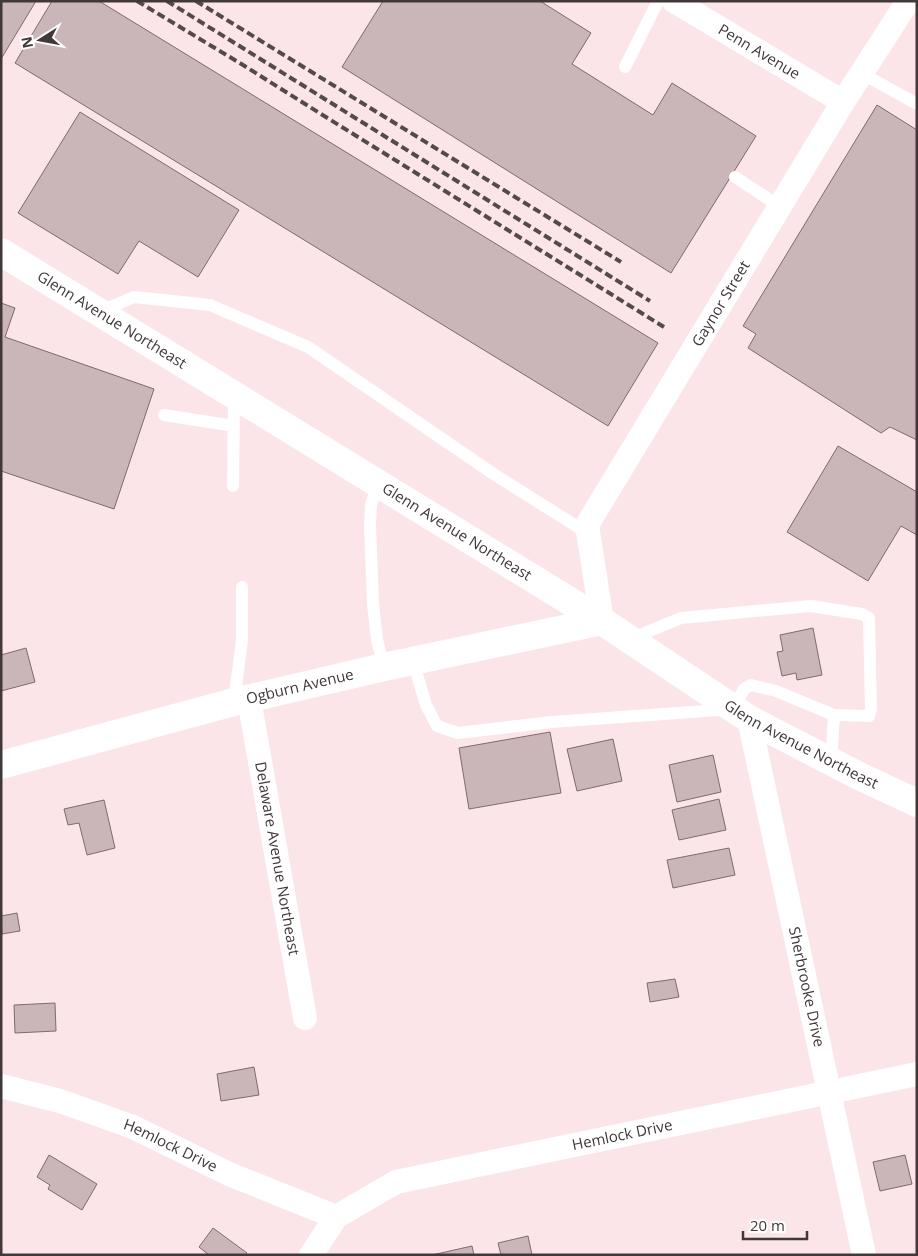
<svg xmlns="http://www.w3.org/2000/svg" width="918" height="1256" viewBox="0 0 918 1256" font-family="'Open Sans',sans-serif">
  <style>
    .building { fill: #cab6b8; stroke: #7e6b6d }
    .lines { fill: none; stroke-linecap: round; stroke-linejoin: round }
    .service { stroke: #fff; stroke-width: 12 }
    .minor { stroke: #fff; stroke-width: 24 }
    .tertiary { stroke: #fff; stroke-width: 28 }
    .rail { stroke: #544a4b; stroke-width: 4; stroke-dasharray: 8 4; stroke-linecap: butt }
    .labels { text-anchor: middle; stroke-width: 4; stroke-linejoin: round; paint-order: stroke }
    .street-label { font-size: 15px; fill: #403839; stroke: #fff }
  </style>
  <rect width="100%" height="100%" fill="#fbe5e8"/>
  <g class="building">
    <polygon points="1,1 36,1 1,59"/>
    <polygon points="52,1 99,1 658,343 608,426 15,63"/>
    <polygon points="383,1 540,1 591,33 572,64 653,115 672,83 756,136 671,273 342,67"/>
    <polygon points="877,105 917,130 917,440 890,427 881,433 748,348 756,334 743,326"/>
    <polygon points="80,112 239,210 198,277 139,241 118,274 18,213"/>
    <polygon points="1,303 15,308 5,337 154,389 114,509 1,471"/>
    <polygon points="838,446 917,492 917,535 901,526 868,581 787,532"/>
    <polygon points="813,628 822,675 797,680 796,673 782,676 777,652 783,651 780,635"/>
    <polygon points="26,648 35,682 1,691 1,655"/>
    <polygon points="550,732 561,793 469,809 459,748"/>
    <polygon points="613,739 622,781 577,791 567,749"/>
    <polygon points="713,755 721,792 677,802 669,765"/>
    <polygon points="719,799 726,830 679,840 672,810"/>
    <polygon points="104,800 115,848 87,855 79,823 68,825 64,809"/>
    <polygon points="729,848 735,875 673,888 667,860"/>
    <polygon points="17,913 20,931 2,934 1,916"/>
    <polygon points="675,979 679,997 650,1002 647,983"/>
    <polygon points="55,1003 56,1031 15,1033 14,1005"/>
    <polygon points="254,1067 259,1095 221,1101 217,1074"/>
    <polygon points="49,1155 97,1184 82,1210 48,1189 50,1185 37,1177"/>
    <polygon points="905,1155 912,1184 880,1191 873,1162"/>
    <polygon points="213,1228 247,1253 245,1255 209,1255 199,1247"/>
    <polygon points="528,1236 532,1255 501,1255 498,1243"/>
    <polygon points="472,1246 474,1255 432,1255"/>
  </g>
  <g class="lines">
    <g class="service">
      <polyline points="625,67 658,1"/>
      <polyline points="861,73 917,104"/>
      <polyline points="735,177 779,206"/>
      <polyline points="99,312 134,297 210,305 308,347 495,475 589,534"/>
      <polyline points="164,415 234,426"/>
      <polyline points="378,483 371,505 370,525 373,604 377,640 384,667"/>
      <polyline points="233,486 234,395"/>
      <polyline points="630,639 681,618 811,606 862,614 869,618 871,709 869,716 834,715 831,762"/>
      <polyline points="413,661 426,705 437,726 458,733 552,722 733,709 744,689 751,685 776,691 834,715"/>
      <polyline points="234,702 242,640 242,587"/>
    </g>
    <g class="minor">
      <path id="s1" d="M674,1L843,102"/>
      <path id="s2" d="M602,621L587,525L843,102L908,1"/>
      <path id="s3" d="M249,699L305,1018"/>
      <path id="s4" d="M749,719L864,1255"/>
      <path id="s5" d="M1,1086L60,1101L133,1127L229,1174L336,1217"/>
      <path id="s6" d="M311,1255L336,1217L396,1182L917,1074"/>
    </g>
    <g class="tertiary">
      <path id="s7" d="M1,252L602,621L749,719L859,776L917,803"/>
      <path id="s8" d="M1,765L234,702L384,667L602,621"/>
    </g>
    <g class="rail">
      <polyline points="137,1 243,65 321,114 664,327"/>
      <polyline points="167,1 650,301"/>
      <polyline points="196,1 621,262"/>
    </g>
  </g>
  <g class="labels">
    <g class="street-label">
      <text dy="5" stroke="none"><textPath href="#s1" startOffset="99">Penn Avenue</textPath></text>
      <text dy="5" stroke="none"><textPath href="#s2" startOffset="356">Gaynor Street</textPath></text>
      <text dy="5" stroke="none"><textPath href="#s7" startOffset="130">Glenn Avenue Northeast</textPath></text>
      <text dy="5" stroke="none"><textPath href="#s7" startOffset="535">Glenn Avenue Northeast</textPath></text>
      <text dy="5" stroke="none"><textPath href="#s8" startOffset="309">Ogburn Avenue</textPath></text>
      <text dy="5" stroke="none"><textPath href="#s7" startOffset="940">Glenn Avenue Northeast</textPath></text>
      <text dy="5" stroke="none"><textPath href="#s3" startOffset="162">Delaware Avenue Northeast</textPath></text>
      <text dy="5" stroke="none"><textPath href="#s4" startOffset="274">Sherbrooke Drive</textPath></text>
      <text dy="5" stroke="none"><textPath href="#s6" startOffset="346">Hemlock Drive</textPath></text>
      <text dy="5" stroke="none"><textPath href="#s5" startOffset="180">Hemlock Drive</textPath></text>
    </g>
  </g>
  <rect width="918" height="1256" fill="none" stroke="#403839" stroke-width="5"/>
  <g transform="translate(40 40) rotate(259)" stroke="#ffffff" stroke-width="4" paint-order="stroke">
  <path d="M0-4L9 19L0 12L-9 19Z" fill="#403839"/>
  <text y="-8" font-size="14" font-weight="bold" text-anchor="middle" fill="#403839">N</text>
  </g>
  <path d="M743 1231v8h64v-8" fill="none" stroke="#403839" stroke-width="2.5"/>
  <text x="750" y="1231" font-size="15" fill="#403839" stroke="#ffffff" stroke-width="4" paint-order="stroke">20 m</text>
</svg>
